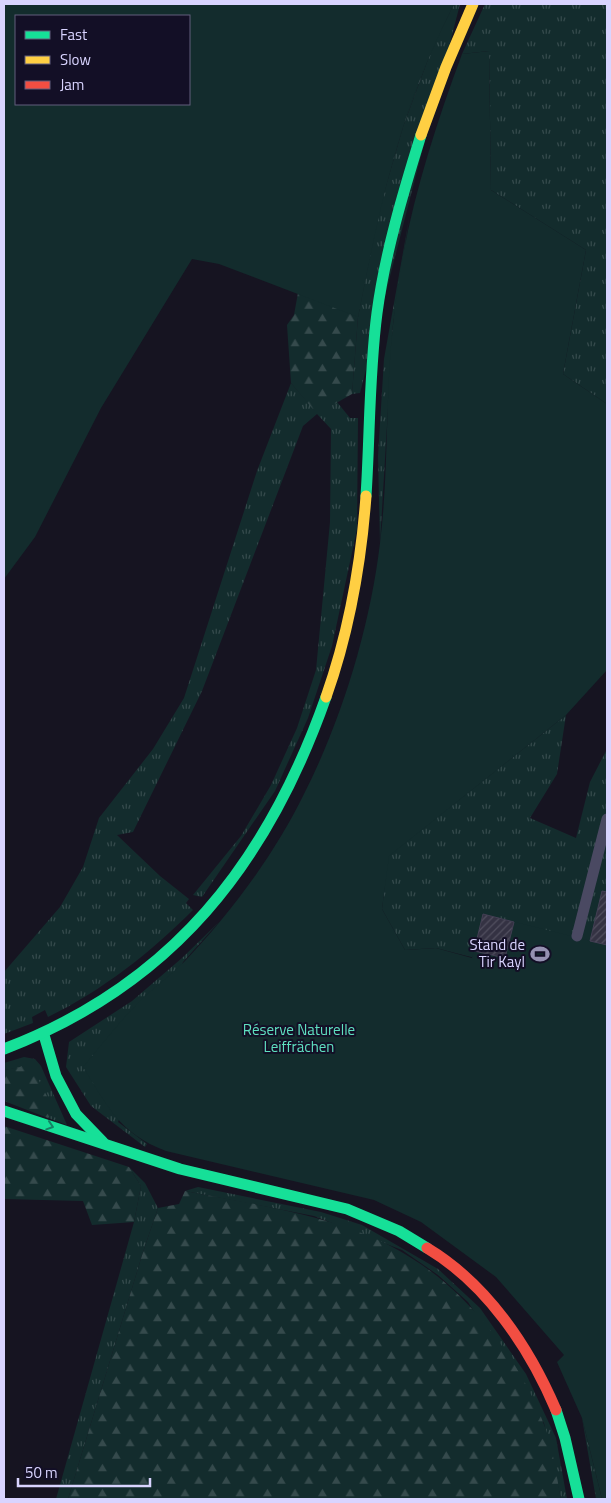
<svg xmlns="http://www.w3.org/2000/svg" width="611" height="1503" viewBox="0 0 611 1503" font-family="'Titillium Web',sans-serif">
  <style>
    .grass { fill: url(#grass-tufts) }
    .forest { fill: url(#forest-firs) }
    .park { fill: #132c2d; fill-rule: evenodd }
    .building { fill: url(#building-hatch); stroke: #433f54 }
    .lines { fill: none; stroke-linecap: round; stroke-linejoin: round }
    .lane { stroke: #4a4962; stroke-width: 11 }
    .fast { stroke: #16e098; stroke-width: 11 }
    .slow { stroke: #ffcf43; stroke-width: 11 }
    .jam { stroke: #f24e42; stroke-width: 11 }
    .oneway { stroke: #158265 }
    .labels { text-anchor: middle; stroke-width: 4; stroke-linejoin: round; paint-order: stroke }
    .poi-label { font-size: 15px; fill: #d9d4ff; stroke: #130f26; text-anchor: end }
    .park-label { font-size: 15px; fill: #5fe0c0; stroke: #130f26 }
  </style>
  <defs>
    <pattern id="grass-tufts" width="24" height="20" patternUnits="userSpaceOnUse" patternTransform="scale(1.25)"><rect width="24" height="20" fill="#132c2d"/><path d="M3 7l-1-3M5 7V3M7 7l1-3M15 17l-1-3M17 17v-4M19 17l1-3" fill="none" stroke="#354a4c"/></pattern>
    <pattern id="forest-firs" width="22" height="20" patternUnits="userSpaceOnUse" patternTransform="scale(1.25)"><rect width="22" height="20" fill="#132c2d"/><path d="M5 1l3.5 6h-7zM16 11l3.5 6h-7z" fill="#354a4c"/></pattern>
    <pattern id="building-hatch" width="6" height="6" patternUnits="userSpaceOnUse" patternTransform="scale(1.25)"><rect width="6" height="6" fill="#343243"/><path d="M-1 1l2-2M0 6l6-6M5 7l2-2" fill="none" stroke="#514f5f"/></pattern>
  </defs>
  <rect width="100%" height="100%" fill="#161421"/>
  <g class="grass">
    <polygon points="454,4 460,4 360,393 352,394 358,317 378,214 403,127 433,46"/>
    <polygon points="485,4 607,4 607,404 563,374 586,250 491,190 489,51 462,54"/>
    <polygon points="409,219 393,324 380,543 378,456 384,359"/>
    <path d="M291,383L317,413L337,402L350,418H358L357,529L332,646L308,718L275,791L202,897L193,895L241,836L271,785L297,728L316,670L330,522L331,429L317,414L303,426L202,691L133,832L117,835L160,876L189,899L186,903L193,910C150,953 103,990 48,1017L45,1010L32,1017L33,1023L4,1034V972L60,907L83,867L99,818L153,749L184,698L257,471Z"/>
    <polygon points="566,715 557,774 530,818 576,838 590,782 607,749 607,992 436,948 405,950 382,909 388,856"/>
    <polygon points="219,922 183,962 118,1122 147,1144 145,1147 91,1106 66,1067 69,1042 132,1001 182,958"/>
    <polygon points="24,1057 35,1059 41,1066 67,1125 48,1118 31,1066 4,1070 4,1063"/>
    <polygon points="129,1167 145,1183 158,1208 143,1252 68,1499 56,1499 134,1222 141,1186"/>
    <polygon points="198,1187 321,1212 362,1225 438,1269 480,1308 526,1374 556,1438 567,1499 561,1499 544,1423 468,1302 438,1275 402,1250 314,1216 185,1191"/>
    <polygon points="582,1418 602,1499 596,1499"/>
  </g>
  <g class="forest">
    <polygon points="454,4 433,46 403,127 378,214 358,317 352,394 317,414 291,383 287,325 294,315 303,265"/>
    <polygon points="31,1065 54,1110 48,1118 4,1101 4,1070"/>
    <polygon points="4,1126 129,1167 141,1186 134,1222 92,1225 83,1201 4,1199"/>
    <path d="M185,1191C309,1215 406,1223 490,1330C512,1358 530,1388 543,1422C553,1446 556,1474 561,1499H68L143,1252L158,1208L179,1204Z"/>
  </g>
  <g class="park">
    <path d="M4,4H454C434,44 416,85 403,127C383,189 371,253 358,317L219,264L192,259L101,408L35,537L4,579ZM16,16H189V104H16Z"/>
    <path d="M489,51L491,190L586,250L563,374L607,404V670L566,715L389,856L382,909L405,950L436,948L472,958L483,914L607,945V1499H602L582,1418L557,1362L564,1355L496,1277L421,1222L374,1200L166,1151C119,1133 109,1108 83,1067C101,1046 118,1023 138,1003C152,989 169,977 184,962C231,913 274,855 304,794C342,719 370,627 380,543C389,471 385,397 393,325C402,231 429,143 462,54Z"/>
  </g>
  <g class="building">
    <polygon points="602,891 607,892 607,945 590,941"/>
    <polygon points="483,914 514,922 505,958 474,951"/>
  </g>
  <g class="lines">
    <polyline class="lane" points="577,936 607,819"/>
    <g class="fast">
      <path d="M366,496C370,435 369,374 377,313C385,253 403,193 421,135"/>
      <polyline points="44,1035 56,1076 76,1114 103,1142"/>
      <path d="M4,1049C172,985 267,864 326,697"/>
      <polyline points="4,1111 180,1169 347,1209 399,1231 427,1248"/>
      <polyline points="556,1410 565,1438 579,1499"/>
    </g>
    <g class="slow">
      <polyline points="421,135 446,67 473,4"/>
      <path d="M326,697C349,632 361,564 366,496"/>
    </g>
    <path class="jam" d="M427,1248C487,1284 529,1347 556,1410"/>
  </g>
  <defs><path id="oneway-chevron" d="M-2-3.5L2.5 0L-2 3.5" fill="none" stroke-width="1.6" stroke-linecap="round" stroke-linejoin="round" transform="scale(1.25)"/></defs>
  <use class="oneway" href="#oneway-chevron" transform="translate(50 1126) rotate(18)"/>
  <defs>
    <g id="stadium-bare" transform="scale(1.5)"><path d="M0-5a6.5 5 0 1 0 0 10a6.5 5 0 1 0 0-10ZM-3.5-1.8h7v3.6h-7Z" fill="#9591b1" stroke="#130f26" stroke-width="2.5" paint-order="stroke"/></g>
  </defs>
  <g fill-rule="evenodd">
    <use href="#stadium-bare" x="540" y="954"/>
  </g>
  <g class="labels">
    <g class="poi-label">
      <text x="525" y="950">Stand de<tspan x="525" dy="17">Tir Kayl</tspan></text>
    </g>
    <g class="park-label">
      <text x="299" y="1035">Réserve Naturelle<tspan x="299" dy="17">Leiffrächen</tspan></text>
    </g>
  </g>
  <rect width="611" height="1503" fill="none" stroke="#d9d4ff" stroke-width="10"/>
  <rect x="15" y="15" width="175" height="90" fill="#130f26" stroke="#625e7d"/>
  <rect x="25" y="31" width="25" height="8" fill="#16e098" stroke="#625e7d"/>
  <text x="60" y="40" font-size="15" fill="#d9d4ff">Fast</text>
  <rect x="25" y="56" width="25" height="8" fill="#ffcf43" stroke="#625e7d"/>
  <text x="60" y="65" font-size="15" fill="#d9d4ff">Slow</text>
  <rect x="25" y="81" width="25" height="8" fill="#f24e42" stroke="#625e7d"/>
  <text x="60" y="90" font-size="15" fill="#d9d4ff">Jam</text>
  <path d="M18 1478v8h132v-8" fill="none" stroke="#d9d4ff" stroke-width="2.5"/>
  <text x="25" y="1478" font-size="15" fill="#d9d4ff" stroke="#130f26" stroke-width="4" paint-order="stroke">50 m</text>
</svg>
